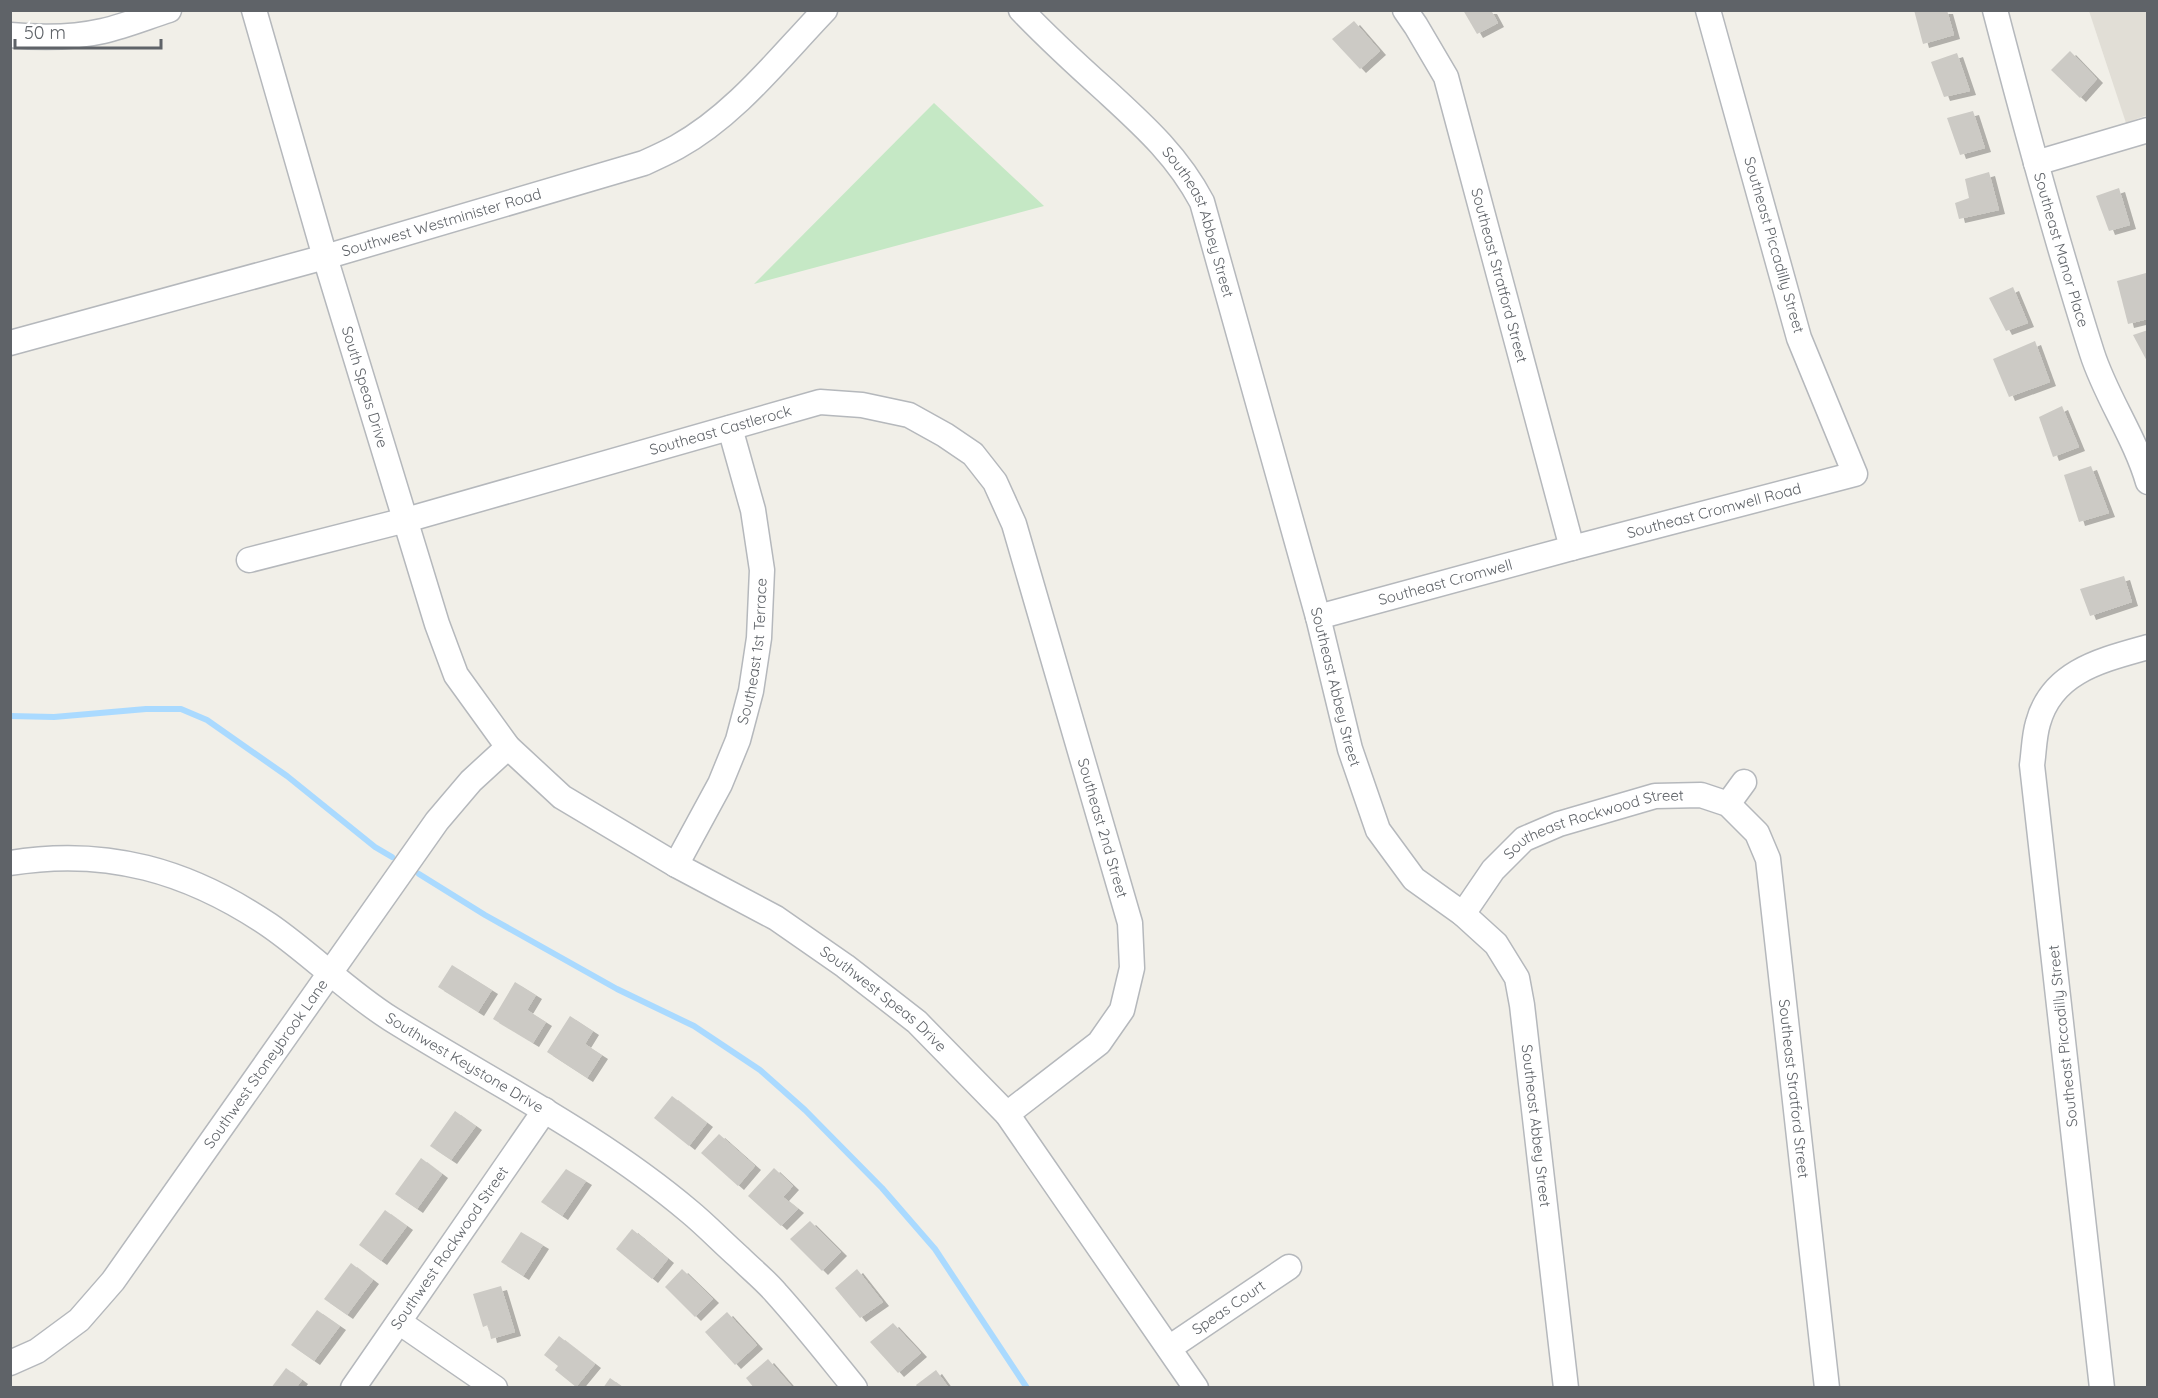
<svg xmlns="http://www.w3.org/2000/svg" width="2158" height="1398" viewBox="0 0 2158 1398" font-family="Quicksand,sans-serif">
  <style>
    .education { fill: #e1ded6 }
    .green { fill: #c5e8c5 }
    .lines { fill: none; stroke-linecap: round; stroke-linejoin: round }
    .stream { stroke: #aadaff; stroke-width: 6 }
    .building { fill: #cccac5; filter: url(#shadow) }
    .minor-casing { stroke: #b5b8bc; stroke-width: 27 }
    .minor { stroke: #fff; stroke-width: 24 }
    .labels { text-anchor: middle; stroke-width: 4.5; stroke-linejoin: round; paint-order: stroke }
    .street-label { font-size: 15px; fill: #5f6368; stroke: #fff }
  </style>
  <defs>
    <filter id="shadow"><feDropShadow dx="6" dy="4" stdDeviation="0" flood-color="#0004"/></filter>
  </defs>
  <rect width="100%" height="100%" fill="#f1efe8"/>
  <polygon class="education" points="2089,11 2147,11 2147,115 2126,123"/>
  <polygon class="green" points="934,103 1044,206 754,284"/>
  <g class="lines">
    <g class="stream">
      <polyline points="10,716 54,717 146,709 181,709 207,720 287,776 375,847 392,857"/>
      <polyline points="419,874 485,915 617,989 694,1026 760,1070 805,1110 882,1188 935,1249 1027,1388"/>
    </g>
  </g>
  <g class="building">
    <polygon points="1463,10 1491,10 1498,23 1477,34"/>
    <polygon points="1914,10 1947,10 1954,35 1923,44"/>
    <polygon points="1354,21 1380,51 1360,69 1332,39"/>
    <polygon points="2070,51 2097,79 2080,98 2051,70"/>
    <polygon points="1957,53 1970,91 1944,97 1931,62"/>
    <polygon points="1973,111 1985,148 1960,155 1947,118"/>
    <polygon points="1989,172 1999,210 1959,219 1955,203 1969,198 1965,179"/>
    <polygon points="2119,188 2130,225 2109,231 2096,196"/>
    <polygon points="2146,273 2148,319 2128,324 2117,281"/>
    <polygon points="2013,287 2028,323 2006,331 1989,298"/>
    <polygon points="2148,330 2148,363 2133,335"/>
    <polygon points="2035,341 2050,382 2009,397 1993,359"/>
    <polygon points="2062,406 2079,447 2053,457 2039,417"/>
    <polygon points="2091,466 2109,513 2079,522 2064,475"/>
    <polygon points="2124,576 2132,602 2090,616 2080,589"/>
    <polygon points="452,965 492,990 478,1012 438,987"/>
    <polygon points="515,982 536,995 527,1010 546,1022 533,1043 493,1019"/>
    <polygon points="570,1016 593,1031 585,1044 602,1055 587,1078 547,1052"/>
    <polygon points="672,1096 707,1123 689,1146 654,1118"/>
    <polygon points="455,1111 476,1126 451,1160 430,1146"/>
    <polygon points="719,1134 755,1166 738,1186 701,1153"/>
    <polygon points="421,1158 442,1174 417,1209 395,1194"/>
    <polygon points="774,1168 793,1186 783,1197 798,1209 781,1226 748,1196"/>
    <polygon points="566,1169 586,1181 562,1216 541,1202"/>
    <polygon points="385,1210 407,1226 381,1261 359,1245"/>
    <polygon points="810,1221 841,1252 822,1271 790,1239"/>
    <polygon points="632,1229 668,1259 652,1279 616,1249"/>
    <polygon points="521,1232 543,1245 523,1276 501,1262"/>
    <polygon points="351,1263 373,1280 347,1315 324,1299"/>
    <polygon points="682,1269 713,1299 695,1317 665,1287"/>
    <polygon points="857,1269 883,1302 860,1318 835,1288"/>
    <polygon points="501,1286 515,1332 491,1339 488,1325 483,1327 473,1294"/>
    <polygon points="317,1310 340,1326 314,1361 291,1345"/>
    <polygon points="727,1312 757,1345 735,1365 705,1332"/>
    <polygon points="893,1323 921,1353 898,1373 870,1342"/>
    <polygon points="559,1336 595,1364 576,1387 555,1370 558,1366 544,1355"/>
    <polygon points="768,1359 793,1388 754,1388 746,1378"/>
    <polygon points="286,1368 302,1380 296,1388 271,1388"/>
    <polygon points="936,1370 949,1388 918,1388 916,1385"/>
    <polygon points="610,1378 624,1388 603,1388"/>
  </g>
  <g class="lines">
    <g class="minor-casing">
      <g id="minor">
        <path id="s1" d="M254,10L325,257L437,624L456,675L508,747L562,797L676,865L776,918L845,966L917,1022L1007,1114L1196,1388"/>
        <path id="s2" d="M1021,10C1048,38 1076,64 1105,90C1143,125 1177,155 1202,202L1318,617L1350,749L1378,830L1414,879L1463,914L1496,944L1517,978L1522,1005L1566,1388"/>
        <path id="s3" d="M1405,10L1416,26L1446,77L1572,548"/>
        <path id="s4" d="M1995,10C2025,125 2056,240 2092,353C2106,397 2135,437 2148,482"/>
        <path d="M10,35C41,38 72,38 103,31C125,26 147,17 169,10"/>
        <polyline points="2036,163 2148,130"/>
        <path id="s5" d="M10,343L325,257L644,163C655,158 666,153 677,147C735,115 779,58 825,10"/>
        <path id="s6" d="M249,560L406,520L820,402L862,405L909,415L945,435L973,454L995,482L1014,524L1130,923L1132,968L1122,1010L1099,1043L1007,1114"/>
        <path id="s7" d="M1318,617L1572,548L1855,474L1799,338L1708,10"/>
        <polyline points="1728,804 1744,782"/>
        <path id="s8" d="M10,863C107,847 189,871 269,925C311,954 348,992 391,1019C492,1082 599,1135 690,1212C707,1226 722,1242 739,1257C751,1269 765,1280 776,1293C803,1323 829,1356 855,1388"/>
        <path id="s9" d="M676,865L720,784L738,740L751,691L759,638L762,570L753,510L730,428"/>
        <path id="s10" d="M1463,914L1493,870L1524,839L1559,824L1655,796L1701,795L1728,804L1757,833L1768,859L1827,1388"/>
        <polyline points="399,1322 495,1388"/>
        <path id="s11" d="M1169,1348L1289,1267"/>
        <path id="s12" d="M10,1363L37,1351L79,1320L113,1281L437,821L471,781L508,747"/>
        <path id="s13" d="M353,1388L545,1110"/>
        <path d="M2102,1388L2032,765C2034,751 2034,736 2038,723C2052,671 2102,660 2148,647"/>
      </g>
    </g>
    <use href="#minor" class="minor"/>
  </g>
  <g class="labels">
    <g class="street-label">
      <text dy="5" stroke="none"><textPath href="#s5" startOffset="448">Southwest Westminister Road</textPath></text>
      <text dy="5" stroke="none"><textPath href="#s2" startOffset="282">Southeast Abbey Street</textPath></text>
      <text transform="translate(1774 245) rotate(74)" y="5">Southeast Piccadilly Street</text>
      <text dy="5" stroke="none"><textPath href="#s4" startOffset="249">Southeast Manor Place</textPath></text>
      <text dy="5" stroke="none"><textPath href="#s3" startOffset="284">Southeast Stratford Street</textPath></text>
      <text dy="5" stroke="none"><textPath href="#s1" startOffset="393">South Speas Drive</textPath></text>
      <text dy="5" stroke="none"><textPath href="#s6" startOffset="489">Southeast Castlerock</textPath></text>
      <text dy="5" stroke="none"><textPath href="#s7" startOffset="410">Southeast Cromwell Road</textPath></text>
      <text dy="5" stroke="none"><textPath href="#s7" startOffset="132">Southeast Cromwell</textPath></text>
      <text dy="5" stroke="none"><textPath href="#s9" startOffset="230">Southeast 1st Terrace</textPath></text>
      <text dy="5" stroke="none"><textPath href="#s2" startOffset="768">Southeast Abbey Street</textPath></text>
      <text dy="5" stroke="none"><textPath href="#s10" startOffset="168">Southeast Rockwood Street</textPath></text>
      <text dy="5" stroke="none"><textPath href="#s6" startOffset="1156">Southeast 2nd Street</textPath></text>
      <text dy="5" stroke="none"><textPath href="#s1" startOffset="1238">Southwest Speas Drive</textPath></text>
      <text transform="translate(2063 1036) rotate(-96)" y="5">Southeast Piccadilly Street</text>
      <text dy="5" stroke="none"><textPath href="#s8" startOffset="513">Southwest Keystone Drive</textPath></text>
      <text dy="5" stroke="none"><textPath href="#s12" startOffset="399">Southwest Stoneybrook Lane</textPath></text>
      <text dy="5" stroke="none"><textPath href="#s10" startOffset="610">Southeast Stratford Street</textPath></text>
      <text dy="5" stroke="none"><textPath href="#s2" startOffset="1272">Southeast Abbey Street</textPath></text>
      <text dy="5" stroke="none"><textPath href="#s13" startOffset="170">Southwest Rockwood Street</textPath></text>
      <text dy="5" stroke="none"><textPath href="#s11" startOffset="72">Speas Court</textPath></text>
    </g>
  </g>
  <rect width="2158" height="1398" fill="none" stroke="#5f6368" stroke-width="24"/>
  <path d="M15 39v9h146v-9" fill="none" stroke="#5f6368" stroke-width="3"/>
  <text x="24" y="39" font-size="18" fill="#5f6368" stroke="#ffffff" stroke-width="4.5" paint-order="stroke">50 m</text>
</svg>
